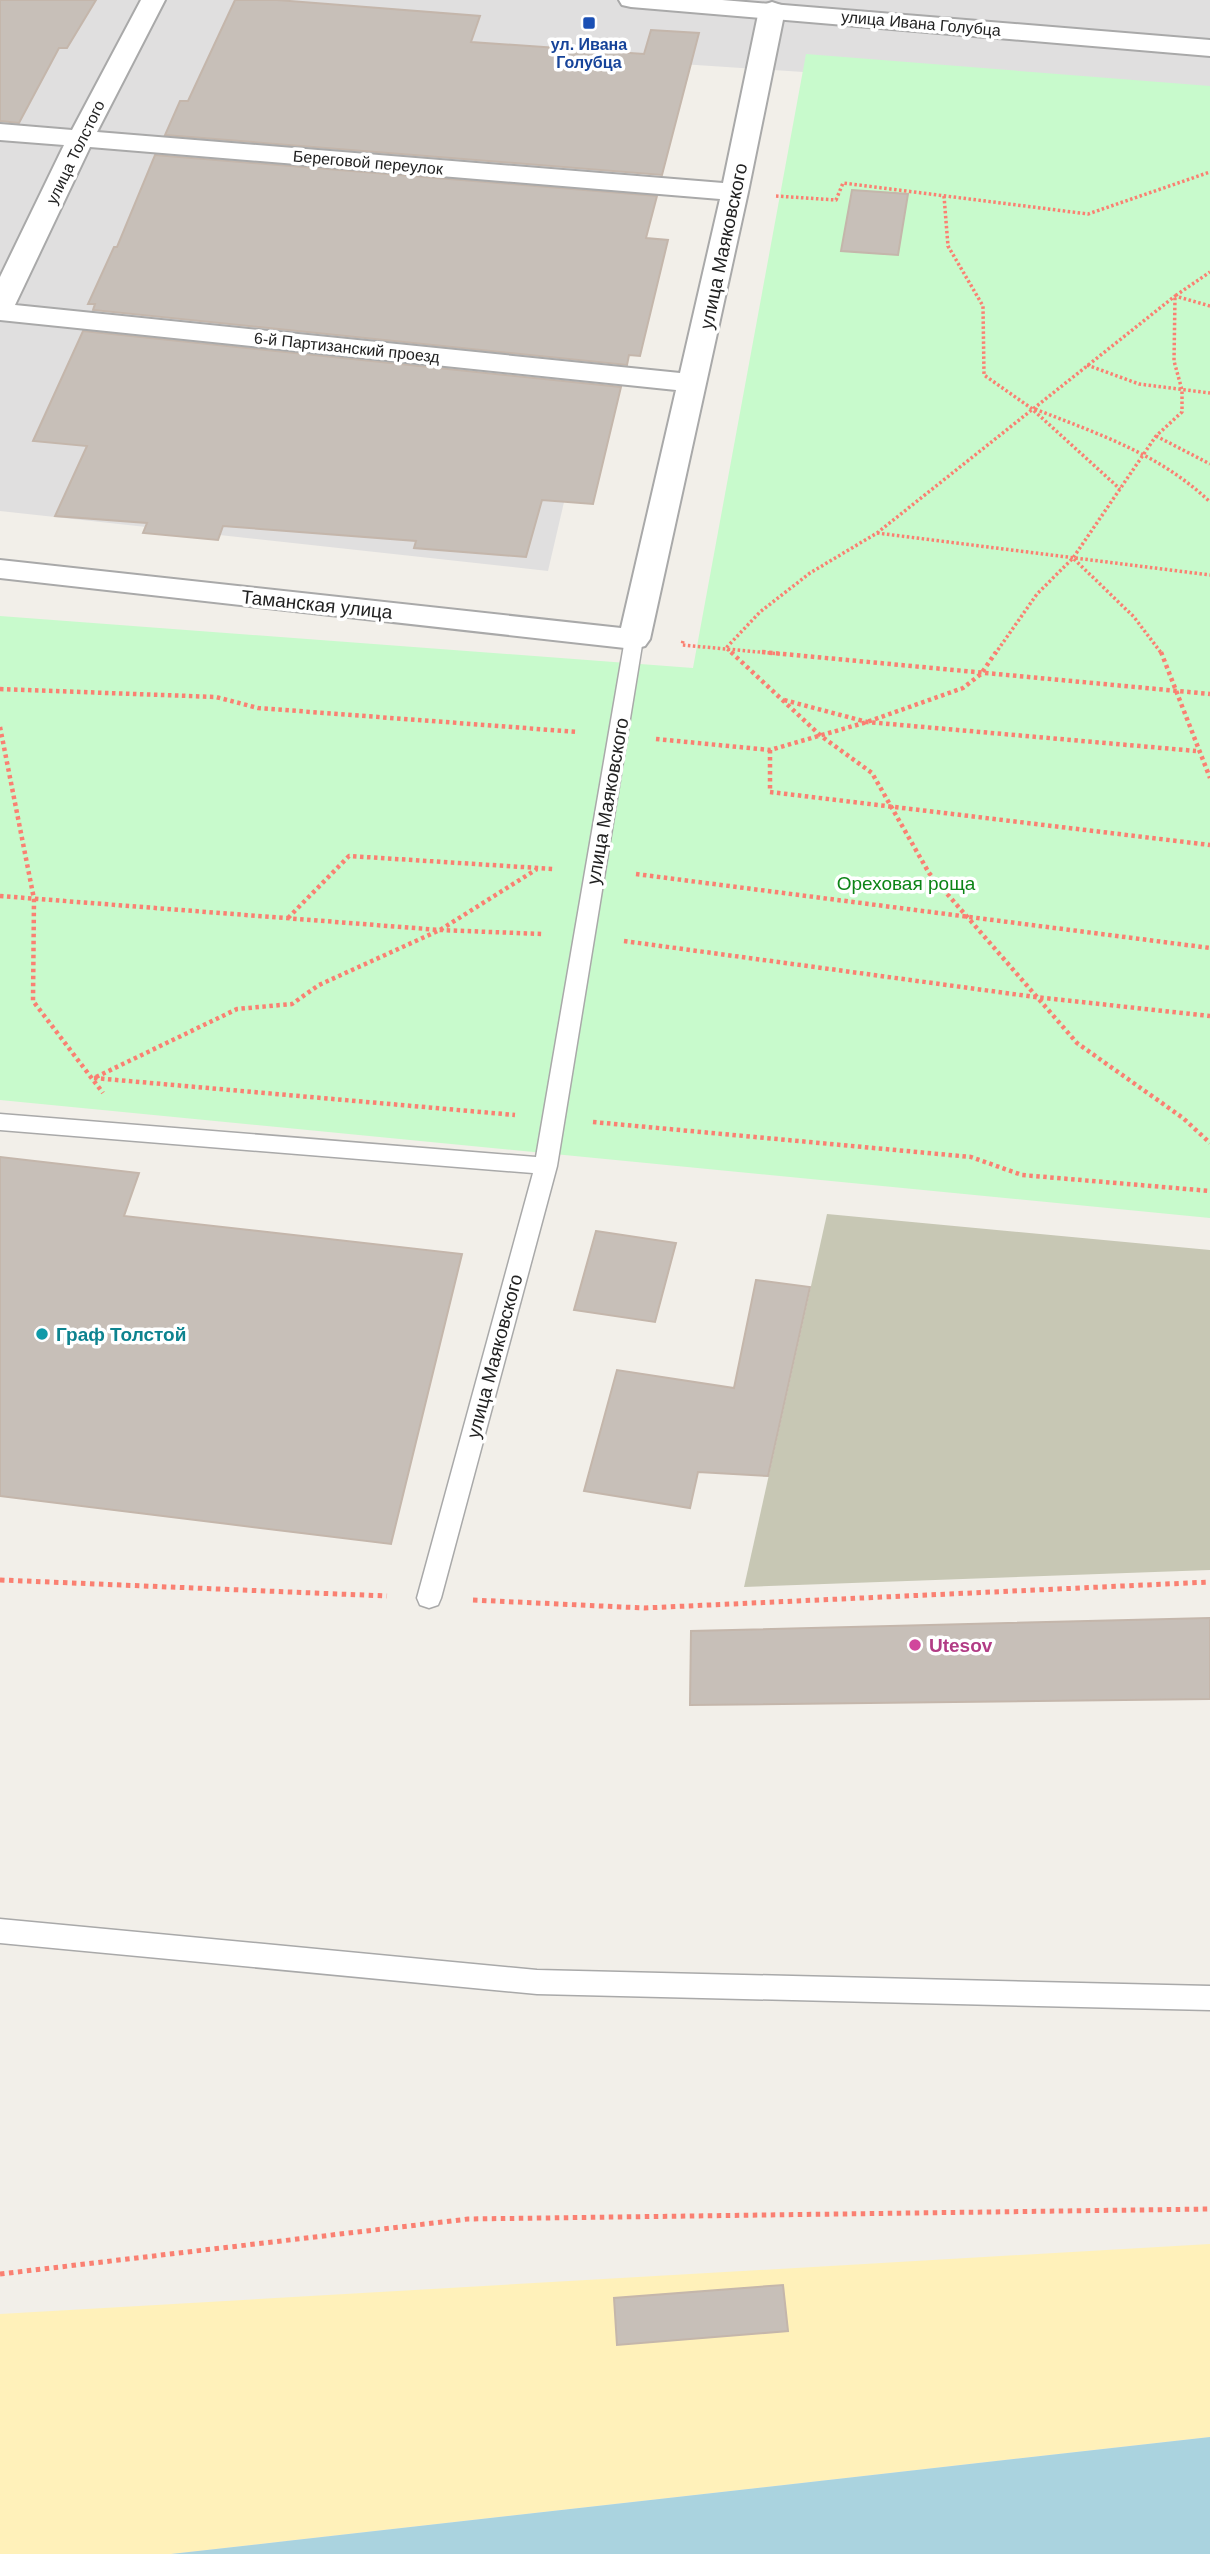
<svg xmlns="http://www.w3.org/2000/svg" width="1210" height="2554" viewBox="0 0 1210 2554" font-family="Arial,sans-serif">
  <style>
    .residential { fill: #e0dfdf }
    .construction { fill: #c7c7b4 }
    .sand { fill: #fff1ba }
    .park { fill: #c8facc }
    .water { fill: #aad3df }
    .building { fill: #c7bfb8; stroke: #c4b6ab; stroke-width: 2 }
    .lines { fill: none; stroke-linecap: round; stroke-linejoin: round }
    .service-casing { stroke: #a9a9a9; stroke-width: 3 }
    .minor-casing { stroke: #a9a9a9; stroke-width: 4 }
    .tertiary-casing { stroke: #a9a9a9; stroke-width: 4 }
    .path-far2 { stroke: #fa8072; stroke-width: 3.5; stroke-dasharray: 2.5 2.5; stroke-linecap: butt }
    .path-far1 { stroke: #fa8072; stroke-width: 4.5; stroke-dasharray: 3.5 3.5; stroke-linecap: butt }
    .path { stroke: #fa8072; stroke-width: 5; stroke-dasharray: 4.5 4.5; stroke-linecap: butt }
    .service { fill: #fff; fill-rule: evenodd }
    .minor { fill: #fff; fill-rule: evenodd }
    .tertiary { fill: #fff; fill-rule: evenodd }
    .transit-dot { fill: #1a4fb4; stroke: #fff; stroke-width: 2.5 }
    .culture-dot { fill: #0f9aa8; stroke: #fff; stroke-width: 2.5 }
    .hotel-dot { fill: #d1479c; stroke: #fff; stroke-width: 2.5 }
    .labels { text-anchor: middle; stroke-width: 7; stroke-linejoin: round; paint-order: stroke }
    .far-street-label { font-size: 16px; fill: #222; stroke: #fff }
    .far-transit-label { font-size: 16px; font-weight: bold; fill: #164399; stroke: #fff }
    .street-label { font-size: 19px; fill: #222; stroke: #fff }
    .park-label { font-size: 19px; fill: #0c8416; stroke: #fff }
    .culture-label { font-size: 19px; font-weight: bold; fill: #0d838f; stroke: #fff; text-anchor: start }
    .hotel-label { font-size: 19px; font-weight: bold; fill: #b23c85; stroke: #fff; text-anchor: start }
  </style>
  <rect width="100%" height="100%" fill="#f2efe9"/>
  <polygon class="residential" points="0,0 1210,0 1210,99 666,63 548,571 0,511"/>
  <polygon class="construction" points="827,1214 1210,1250 1210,1570 744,1587"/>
  <polygon class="sand" points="1210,2244 1210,2437 171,2554 0,2554 0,2314"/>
  <polygon class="park" points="806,54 1210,86 1210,1218 0,1100 0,616 693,668"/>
  <polygon class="water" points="1210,2437 1210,2554 171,2554"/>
  <g class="building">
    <polygon points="0,0 96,0 67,48 59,48 19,123 0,121"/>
    <polygon points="235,0 277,0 480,16 471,42 644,54 651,30 699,33 662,175 165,135 180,101 188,101"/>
    <polygon points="155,155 657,196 646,238 668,240 640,356 629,355 627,365 93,310 95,304 88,304 114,247 117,247"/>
    <polygon points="852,190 908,194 898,255 841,251"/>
    <polygon points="83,331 621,387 593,504 542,500 526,557 414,548 416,541 223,526 218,540 143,533 147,523 55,516 87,446 33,441"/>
    <polygon points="0,1157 139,1173 124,1216 462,1254 391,1544 0,1496"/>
    <polygon points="596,1231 676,1243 655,1322 574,1310"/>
    <polygon points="756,1280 810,1287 768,1476 698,1472 690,1508 584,1491 617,1370 734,1388"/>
    <polygon points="1210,1618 1210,1699 690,1705 691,1631"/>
    <polygon points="783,2285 788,2331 617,2345 614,2298"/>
  </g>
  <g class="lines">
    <g class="service-casing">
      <g id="service">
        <polygon points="634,633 643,639 557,1166 441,1598 438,1605 429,1608 420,1605 417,1598 533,1173 0,1130 0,1114 536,1157 625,639"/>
        <polygon points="0,1919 537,1970 1210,1986 1210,2010 537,1994 0,1943"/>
      </g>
    </g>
    <g class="minor-casing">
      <path id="minor" d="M141,0H165L97,132L723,183L759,10L763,5L772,2L781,5L785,10L748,192L650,639L645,646L634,649L0,578V560L621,628L676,390L0,320V277L64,145L0,140V124L72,130ZM90,147L720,199L680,373L15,305Z"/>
    </g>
    <g class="tertiary-casing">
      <polygon id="tertiary" points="619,0 722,0 1210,40 1210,56 631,7 622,5"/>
    </g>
    <g class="path-far2">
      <polyline points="776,196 836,200 843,183 1088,214 1210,172"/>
      <polyline points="944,196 948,246 983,306 984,375 1031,408 1120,489"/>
      <polyline points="1087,365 1139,384 1210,393"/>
      <path d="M1035,409C1098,434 1160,454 1210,502"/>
      <polyline points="1156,436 1210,464"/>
      <polyline points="877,533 1210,575"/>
      <polyline points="1074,559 1134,617 1162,654"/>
      <polyline points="683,641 682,645 781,654"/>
      <polyline points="733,654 726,648 760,612 810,573 877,533 1175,296 1210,306"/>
      <polyline points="995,654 1037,594 1073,558 1156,436 1182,412 1182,390 1174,361 1175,296 1210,272"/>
    </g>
    <g class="path-far1">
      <polyline points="731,652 821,736 872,773 929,873 1077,1043 1183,1118 1210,1143"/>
      <polyline points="762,652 1210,694"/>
      <polyline points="1161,652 1210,778"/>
      <polyline points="0,689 216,697 258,708 578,732"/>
      <polyline points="784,700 867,722 1196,751"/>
      <polyline points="0,727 34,899 33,1001 103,1093"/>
      <polyline points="656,739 770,750 867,722 963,688 981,674 996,652"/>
      <polyline points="770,750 770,792 1210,845"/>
      <polyline points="636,874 1210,948"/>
      <polyline points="0,896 440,930 542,934"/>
      <polyline points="288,918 349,856 554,869"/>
      <polyline points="624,941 1035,997 1210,1016"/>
      <polyline points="96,1077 237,1009 292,1004 319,985 440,930 537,869"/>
      <polyline points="94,1078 515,1115"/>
      <polyline points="593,1122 971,1157 1022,1175 1210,1191"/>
    </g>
    <g class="path">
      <polyline points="0,1580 387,1596"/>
      <polyline points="473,1600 644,1608 1210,1582"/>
      <polyline points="0,2274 468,2219 1210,2209"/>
    </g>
    <use href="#service" class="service"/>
    <use href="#minor" class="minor"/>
    <use href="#tertiary" class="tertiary"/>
  </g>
  <rect class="transit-dot" x="582" y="16" width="14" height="14" rx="3.5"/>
  <circle class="culture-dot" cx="42" cy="1334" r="7"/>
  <circle class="hotel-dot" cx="915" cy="1645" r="7"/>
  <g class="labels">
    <g class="far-street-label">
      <text transform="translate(921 23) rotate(5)" y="6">улица Ивана Голубца</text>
      <text transform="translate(75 152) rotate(-64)" y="6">улица Толстого</text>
      <text transform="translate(368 162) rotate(5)" y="6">Береговой переулок</text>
      <text transform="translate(347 347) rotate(6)" y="6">6-й Партизанский проезд</text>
    </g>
    <g class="far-transit-label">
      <text x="589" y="50">ул. Ивана<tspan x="589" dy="18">Голубца</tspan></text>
    </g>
    <g class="street-label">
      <text transform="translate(723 246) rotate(-78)" y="7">улица Маяковского</text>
      <text transform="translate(317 604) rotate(6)" y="7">Таманская улица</text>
      <text transform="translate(607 801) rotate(-80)" y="7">улица Маяковского</text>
      <text transform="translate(494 1356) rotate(-75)" y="7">улица Маяковского</text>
    </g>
    <g class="park-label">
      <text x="906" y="890">Ореховая роща</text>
    </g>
    <g class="culture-label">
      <text x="56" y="1341">Граф Толстой</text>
    </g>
    <g class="hotel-label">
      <text x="929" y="1652">Utesov</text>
    </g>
  </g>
</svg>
